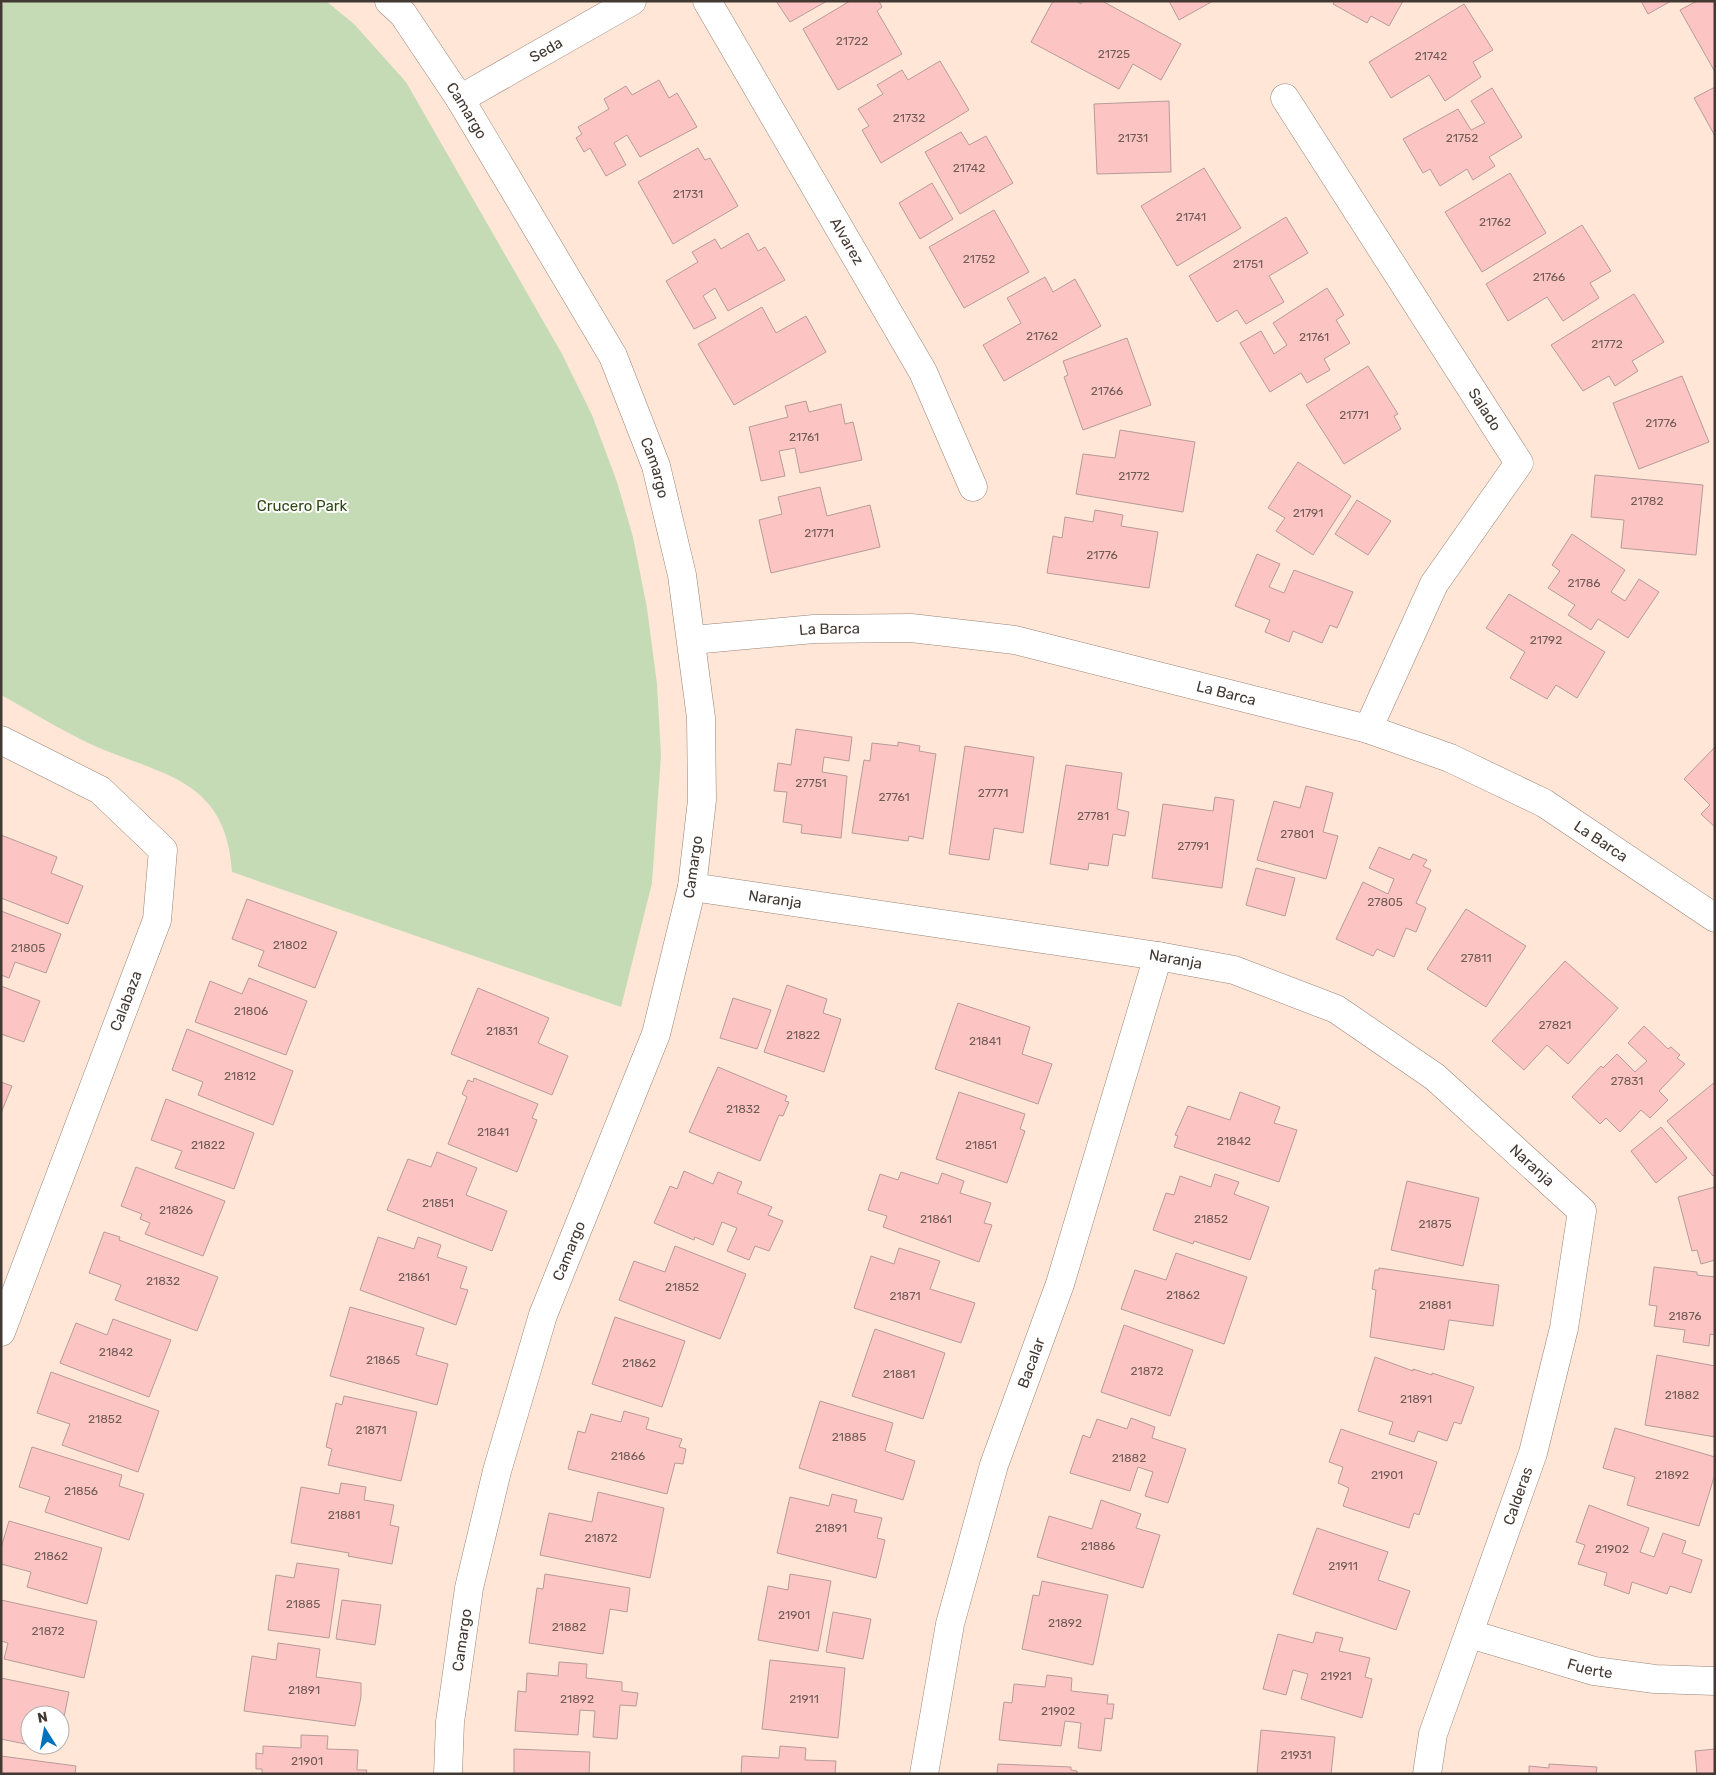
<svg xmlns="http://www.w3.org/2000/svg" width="1716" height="1775" viewBox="0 0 1716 1775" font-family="Rubik,sans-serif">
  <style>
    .green { fill: #c5dbb6 }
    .building { fill: #fcc5c3; stroke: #b79b9a }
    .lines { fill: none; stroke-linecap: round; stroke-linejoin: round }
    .street-casing { stroke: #998376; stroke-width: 29 }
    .street { stroke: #fff; stroke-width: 28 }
    .labels { text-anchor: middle; stroke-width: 4; stroke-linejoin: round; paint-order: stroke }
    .number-label { font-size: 12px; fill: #715c57 }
    .street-label { font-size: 15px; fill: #433933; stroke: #fff }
    .park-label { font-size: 15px; fill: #2c4811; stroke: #fff }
  </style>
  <rect width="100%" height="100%" fill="#ffe6d7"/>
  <path class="green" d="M5,1H326L354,24L406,82L562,354L592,415L617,482L633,537L647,608L657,684L661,755L652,883L621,1007L232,872C226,776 160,776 88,743C59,729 30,711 1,695V6Z"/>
  <g class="building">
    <polygon points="776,1 827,1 790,22"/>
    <polygon points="850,1 879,1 882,7 877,11 902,54 838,90 803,29"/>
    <polygon points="1053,1 1076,1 1081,4 1082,1 1102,1 1181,44 1161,80 1133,64 1119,89 1031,42"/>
    <polygon points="1169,1 1213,1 1179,20"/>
    <polygon points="1335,1 1403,1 1389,26 1371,16 1367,23 1333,4"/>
    <polygon points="1641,1 1671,1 1648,14"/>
    <polygon points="1697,1 1715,1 1715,72 1680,10"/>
    <polygon points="1464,4 1493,50 1473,62 1481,77 1445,101 1429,75 1391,98 1369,62"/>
    <polygon points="940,61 969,110 881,163 862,130 869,126 858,109 883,94 877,85 902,70 908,80"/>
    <polygon points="659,80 669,98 677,93 697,127 640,157 627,135 614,143 626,165 606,176 590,148 584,152 576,138 582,134 578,127 609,109 604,99 626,86 632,95"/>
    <polygon points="1715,87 1715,136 1694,98"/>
    <polygon points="1492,88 1522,137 1489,157 1495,166 1473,180 1467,169 1440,186 1430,169 1423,173 1403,139 1458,109 1471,130 1485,123 1471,101"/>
    <polygon points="1169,101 1171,172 1097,174 1094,104"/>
    <polygon points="961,132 969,145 986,136 1013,183 960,214 925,152"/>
    <polygon points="698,148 705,160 710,158 738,206 673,244 638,182"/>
    <polygon points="1204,168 1241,228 1177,266 1141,206"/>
    <polygon points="1510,173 1546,233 1482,272 1445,212"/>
    <polygon points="932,183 953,219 920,239 899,203"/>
    <polygon points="994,210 1029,272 964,308 929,247"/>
    <polygon points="1286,217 1308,253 1269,276 1284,302 1246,324 1237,310 1217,322 1189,276"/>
    <polygon points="1582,225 1611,271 1590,283 1599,298 1563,321 1547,297 1508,321 1486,284"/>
    <polygon points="748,233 758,251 765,247 785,280 728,311 715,288 703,296 716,318 694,329 666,281 698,262 692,252 715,239 721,249"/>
    <polygon points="1045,277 1053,292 1075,279 1101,326 1004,381 983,345 1021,323 1007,298"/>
    <polygon points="1327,288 1344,315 1336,320 1350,343 1324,359 1330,370 1307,383 1301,373 1270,392 1240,343 1261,331 1274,354 1287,345 1273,323"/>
    <polygon points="1634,294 1664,342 1632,361 1638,371 1615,386 1609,376 1583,391 1551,345"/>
    <polygon points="762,307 776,333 806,316 826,352 734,405 698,344"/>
    <polygon points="1127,338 1151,405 1083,430 1064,377 1068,375 1063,361"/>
    <polygon points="1368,366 1398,414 1394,416 1401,429 1344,464 1306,405"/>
    <polygon points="1682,376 1709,442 1639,469 1613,403"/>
    <polygon points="806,401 809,412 841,404 845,424 853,422 862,460 800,473 795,448 779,451 785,476 761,481 749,427 788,417 785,406"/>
    <polygon points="1120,430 1195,442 1183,512 1076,494 1083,454 1115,458"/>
    <polygon points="1298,462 1351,496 1313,555 1276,531 1285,518 1268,508"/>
    <polygon points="1595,475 1703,485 1696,555 1621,548 1624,520 1591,517"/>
    <polygon points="820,487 827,516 870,505 880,547 771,573 759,520 782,514 778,497"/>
    <polygon points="1357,500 1391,521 1368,555 1335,534"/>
    <polygon points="1095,510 1123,515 1121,526 1158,532 1149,588 1047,573 1053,536 1062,538 1065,517 1093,522"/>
    <polygon points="1572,534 1625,570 1611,592 1625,601 1639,579 1659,592 1628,638 1598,619 1591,630 1568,615 1575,605 1548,588 1560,571 1552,565"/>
    <polygon points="1257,554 1280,564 1269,587 1284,593 1294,570 1353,592 1337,628 1330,625 1322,643 1293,631 1289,642 1265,632 1270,620 1235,606"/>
    <polygon points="1509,594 1605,652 1577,698 1556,685 1547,699 1510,678 1525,652 1486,628"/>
    <polygon points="796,729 852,737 849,761 824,757 822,772 847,776 841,838 801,833 802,825 783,822 787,792 774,791 778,763 791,765"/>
    <polygon points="898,742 920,746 919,751 936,754 923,839 909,836 908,841 852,833 864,760 870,761 872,743 898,746"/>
    <polygon points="965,746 1034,757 1023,833 994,828 989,860 949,854"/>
    <polygon points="1715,747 1715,827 1701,814 1710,805 1684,779"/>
    <polygon points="1066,765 1122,773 1117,809 1129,812 1125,836 1113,834 1108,866 1089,863 1088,870 1050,864"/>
    <polygon points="1306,786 1333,793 1323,832 1338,836 1326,879 1257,860 1274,801 1300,808"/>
    <polygon points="1215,797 1234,800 1222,888 1152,878 1163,804 1213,811"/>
    <polygon points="1,835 57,857 51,873 83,886 68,924 1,898"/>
    <polygon points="1379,847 1410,860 1413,854 1427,860 1423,866 1431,870 1416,903 1426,908 1416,932 1406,928 1394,957 1377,949 1373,956 1336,939 1363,882 1388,894 1394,879 1369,868"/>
    <polygon points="1256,868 1295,878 1285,916 1246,905"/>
    <polygon points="247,899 337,932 315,988 258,966 264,951 232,939"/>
    <polygon points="1466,909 1526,946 1486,1007 1427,969"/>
    <polygon points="1,911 61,934 46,973 15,962 9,978 1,975"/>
    <polygon points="1565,961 1618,1008 1568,1064 1547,1045 1524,1070 1492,1041"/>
    <polygon points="249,978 307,1001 286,1055 195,1022 210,981 242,994"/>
    <polygon points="787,985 827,999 823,1013 841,1019 824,1072 764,1052"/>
    <polygon points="1,986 40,1001 24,1042 1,1034"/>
    <polygon points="478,988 549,1018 538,1043 568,1056 552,1095 451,1054"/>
    <polygon points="733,998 771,1010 757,1049 720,1038"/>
    <polygon points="958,1003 1030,1027 1022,1054 1052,1064 1038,1104 935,1069"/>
    <polygon points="1644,1026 1668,1049 1671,1047 1680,1055 1677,1058 1685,1064 1659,1091 1668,1100 1650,1118 1641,1110 1620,1132 1606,1118 1600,1124 1572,1097 1601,1066 1603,1068 1617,1054 1635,1072 1647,1061 1628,1043"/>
    <polygon points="187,1029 293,1071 273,1125 198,1095 203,1082 172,1070"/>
    <polygon points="718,1067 787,1096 785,1101 789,1102 783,1116 779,1115 760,1161 689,1132"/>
    <polygon points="474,1078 538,1104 532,1118 537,1120 517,1172 448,1144 467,1097 462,1094 468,1080 473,1082"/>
    <polygon points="1,1082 12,1086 1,1113"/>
    <polygon points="1715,1082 1715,1174 1713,1176 1667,1121"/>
    <polygon points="959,1092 1025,1114 1020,1129 1025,1131 1007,1183 936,1159"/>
    <polygon points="1240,1092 1280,1107 1274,1123 1297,1130 1279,1182 1174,1147 1178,1136 1175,1135 1188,1106 1230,1120"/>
    <polygon points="166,1099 254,1133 234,1189 175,1168 182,1151 151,1140"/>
    <polygon points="1661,1127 1687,1158 1656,1183 1631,1151"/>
    <polygon points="437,1152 477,1168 466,1195 507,1211 492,1251 387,1210 408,1159 431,1167"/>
    <polygon points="136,1167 225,1201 203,1256 145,1234 150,1223 140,1219 142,1214 121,1206"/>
    <polygon points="684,1171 713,1184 718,1172 742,1182 737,1193 772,1207 768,1215 783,1221 769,1251 755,1246 749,1260 727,1251 737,1228 722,1222 713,1245 695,1237 694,1240 654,1223 670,1186 677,1189"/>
    <polygon points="901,1172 938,1184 942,1173 964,1181 960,1193 991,1203 984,1223 992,1225 979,1262 883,1227 887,1216 868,1210 880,1174 898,1180"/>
    <polygon points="1215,1174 1239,1182 1234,1194 1269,1207 1250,1260 1194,1241 1193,1244 1153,1230 1166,1193 1174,1195 1180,1176 1211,1187"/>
    <polygon points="1407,1181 1479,1198 1463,1266 1391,1250"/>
    <polygon points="1715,1187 1715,1260 1701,1264 1697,1250 1692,1251 1678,1197"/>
    <polygon points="104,1232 120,1237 119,1240 218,1277 197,1331 115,1300 121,1285 89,1273"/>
    <polygon points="378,1237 414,1249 418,1237 441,1245 437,1257 467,1267 460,1288 468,1290 456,1325 360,1290"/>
    <polygon points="675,1246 746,1274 720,1339 619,1300 634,1261 665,1272"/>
    <polygon points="899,1248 940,1261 930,1289 975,1303 961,1343 854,1308 871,1256 894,1264"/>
    <polygon points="1176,1253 1247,1277 1224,1344 1121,1309 1135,1270 1166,1280"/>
    <polygon points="1654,1267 1697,1272 1697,1275 1715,1277 1715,1335 1710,1334 1709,1346 1683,1342 1685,1330 1654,1326 1657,1306 1649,1305"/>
    <polygon points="1379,1268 1499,1285 1493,1326 1449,1320 1444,1350 1370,1337 1376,1290 1372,1289 1375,1270 1379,1270"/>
    <polygon points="350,1307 424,1328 416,1355 448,1364 437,1405 330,1376"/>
    <polygon points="615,1317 685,1341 662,1407 592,1384"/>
    <polygon points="113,1319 171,1340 149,1397 60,1363 76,1323 107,1335"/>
    <polygon points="1124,1325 1193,1350 1170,1416 1101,1392"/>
    <polygon points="875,1329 945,1353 923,1419 852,1396"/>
    <polygon points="1657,1355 1715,1366 1715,1437 1645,1425"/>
    <polygon points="1375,1357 1413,1371 1413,1369 1432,1375 1432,1373 1474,1387 1461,1424 1454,1422 1447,1441 1418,1431 1414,1442 1389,1434 1393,1422 1358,1411"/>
    <polygon points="51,1372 159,1411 138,1472 62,1445 70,1424 37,1413"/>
    <polygon points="344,1396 417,1412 401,1481 328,1465 332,1449 326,1447 336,1403 342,1405"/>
    <polygon points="820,1401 893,1423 885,1451 915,1461 903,1500 799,1468"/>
    <polygon points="624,1411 649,1418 646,1429 682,1439 679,1447 686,1449 683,1464 675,1463 667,1494 568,1469 578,1431 585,1433 591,1414 621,1422"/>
    <polygon points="1131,1418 1155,1427 1152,1438 1186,1449 1168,1503 1145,1496 1153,1472 1138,1467 1130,1491 1070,1473 1083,1435 1090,1438 1097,1419 1127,1429"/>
    <polygon points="1615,1428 1715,1457 1715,1474 1699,1526 1627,1505 1635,1477 1603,1468"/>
    <polygon points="1341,1429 1437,1462 1419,1515 1414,1513 1409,1528 1343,1506 1349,1488 1338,1483 1343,1467 1329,1462"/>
    <polygon points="32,1447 122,1475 119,1486 144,1494 129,1540 45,1512 50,1497 19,1487"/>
    <polygon points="341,1483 366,1487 364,1500 394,1505 390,1525 399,1527 392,1564 348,1556 349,1553 291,1543 301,1487 339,1494"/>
    <polygon points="598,1492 664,1508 650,1578 540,1555 549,1513 592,1522"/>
    <polygon points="832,1494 857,1500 854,1512 882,1518 877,1538 885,1540 876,1578 777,1553 790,1497 829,1506"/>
    <polygon points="1101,1500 1141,1514 1136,1528 1160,1535 1143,1588 1037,1557 1049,1516 1092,1529"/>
    <polygon points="1589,1505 1649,1528 1640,1552 1654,1557 1663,1533 1686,1541 1682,1553 1702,1560 1691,1593 1670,1586 1667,1594 1632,1582 1629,1594 1604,1585 1607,1573 1578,1564 1585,1545 1576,1542"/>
    <polygon points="9,1521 102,1548 87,1604 27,1587 31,1572 1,1564 1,1548"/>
    <polygon points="1317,1528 1388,1552 1378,1580 1410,1591 1396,1630 1293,1594"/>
    <polygon points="297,1563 339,1569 329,1638 268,1630 276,1575 294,1578"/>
    <polygon points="545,1574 630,1588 627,1612 610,1609 603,1654 529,1643 537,1588 543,1589"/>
    <polygon points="790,1574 831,1581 818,1651 758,1640 768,1586 788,1590"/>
    <polygon points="1042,1581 1108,1595 1093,1665 1022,1649 1033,1595 1039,1596"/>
    <polygon points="1,1600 97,1621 84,1678 4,1659 8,1643 1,1641"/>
    <polygon points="342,1600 381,1605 375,1645 336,1639"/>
    <polygon points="833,1612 871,1619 863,1659 826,1652"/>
    <polygon points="1316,1632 1343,1638 1339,1651 1370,1658 1365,1677 1372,1679 1362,1718 1301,1699 1308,1674 1293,1670 1286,1695 1263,1689 1278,1634 1313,1643"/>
    <polygon points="278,1643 320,1649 316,1677 361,1683 361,1697 355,1726 244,1711 252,1656 276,1660"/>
    <polygon points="770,1660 845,1668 838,1738 762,1729"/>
    <polygon points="559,1662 587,1664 586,1678 622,1682 622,1691 638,1693 636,1706 620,1705 617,1739 593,1737 595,1711 580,1710 578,1735 515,1731 518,1691 526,1692 527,1673 558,1676"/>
    <polygon points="1047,1675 1072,1678 1071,1691 1108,1695 1107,1704 1114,1704 1112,1719 1105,1718 1101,1751 1078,1748 1081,1723 1065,1721 1061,1746 999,1740 1004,1702 1012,1703 1014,1684 1045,1687"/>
    <polygon points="1,1678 69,1692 60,1737 60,1715 30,1715 30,1745 1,1739"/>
    <polygon points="1261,1730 1335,1737 1331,1774 1257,1774"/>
    <polygon points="301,1735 328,1736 327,1749 358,1750 357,1770 367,1770 366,1774 262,1774 262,1769 256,1769 256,1753 263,1754 263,1746 301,1748"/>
    <polygon points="32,1745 58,1745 57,1750"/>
    <polygon points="780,1746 806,1748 805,1760 836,1761 835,1774 741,1774 742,1756 779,1758"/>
    <polygon points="514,1749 590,1752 589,1774 514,1774"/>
    <polygon points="1715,1749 1715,1774 1697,1774 1695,1751"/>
    <polygon points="1,1756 76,1766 75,1774 1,1774"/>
    <polygon points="998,1764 1071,1767 1071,1770 1077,1771 1077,1774 997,1774"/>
    <polygon points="1549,1764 1597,1767 1596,1774 1529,1774 1529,1766 1549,1768"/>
  </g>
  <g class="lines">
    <g class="street-casing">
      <g id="street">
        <path id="s1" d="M389,1L403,14L460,99L613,356L656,466L682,575L701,718L702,800L692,887L656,1034L543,1315L497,1471L469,1588L450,1722L448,1774"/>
        <path id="s2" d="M707,1L923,372L973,487"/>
        <path id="s3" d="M1285,98L1519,463L1434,584L1368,729"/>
        <path id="s4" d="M460,99L632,1"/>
        <path id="s5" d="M692,640L814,629L911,628L1015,640L1368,729L1450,758L1544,803L1715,918"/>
        <polyline points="1,740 100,790 163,850 157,920 1,1332"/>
        <path id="s6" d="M692,887L1158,956L1234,970L1336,1009L1435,1077L1582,1211L1564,1328L1533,1453L1433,1734L1427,1774"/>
        <path id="s7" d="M1470,1634L1594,1671L1655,1679L1715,1681"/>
        <path id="s8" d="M924,1774L950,1624L994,1465L1060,1284L1158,956"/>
      </g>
    </g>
    <use href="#street" class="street"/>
  </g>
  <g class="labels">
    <g class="number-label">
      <text x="852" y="45">21722</text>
      <text x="1114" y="58">21725</text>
      <text x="1431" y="60">21742</text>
      <text x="909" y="122">21732</text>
      <text x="1133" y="142">21731</text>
      <text x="1462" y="142">21752</text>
      <text x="969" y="172">21742</text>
      <text x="688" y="198">21731</text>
      <text x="1191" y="221">21741</text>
      <text x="1495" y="226">21762</text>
      <text x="979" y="263">21752</text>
      <text x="1248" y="268">21751</text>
      <text x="1549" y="281">21766</text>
      <text x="1042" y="340">21762</text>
      <text x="1314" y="341">21761</text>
      <text x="1607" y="348">21772</text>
      <text x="1107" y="395">21766</text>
      <text x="1354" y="419">21771</text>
      <text x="1661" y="427">21776</text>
      <text x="804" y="441">21761</text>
      <text x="1134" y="480">21772</text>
      <text x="1647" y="505">21782</text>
      <text x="1308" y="517">21791</text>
      <text x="819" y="537">21771</text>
      <text x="1102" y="559">21776</text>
      <text x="1584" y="587">21786</text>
      <text x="1546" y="644">21792</text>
      <text x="811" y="787">27751</text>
      <text x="993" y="797">27771</text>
      <text x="894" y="801">27761</text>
      <text x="1093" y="820">27781</text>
      <text x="1297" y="838">27801</text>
      <text x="1193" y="850">27791</text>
      <text x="1385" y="906">27805</text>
      <text x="290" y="949">21802</text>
      <text x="28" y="952">21805</text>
      <text x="1476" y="962">27811</text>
      <text x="251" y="1015">21806</text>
      <text x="1555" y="1029">27821</text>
      <text x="502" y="1035">21831</text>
      <text x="803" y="1039">21822</text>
      <text x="985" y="1045">21841</text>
      <text x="240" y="1080">21812</text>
      <text x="1627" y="1085">27831</text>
      <text x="743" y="1113">21832</text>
      <text x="493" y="1136">21841</text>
      <text x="1234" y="1145">21842</text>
      <text x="208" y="1149">21822</text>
      <text x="981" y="1149">21851</text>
      <text x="438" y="1207">21851</text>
      <text x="176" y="1214">21826</text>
      <text x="936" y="1223">21861</text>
      <text x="1211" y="1223">21852</text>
      <text x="1435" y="1228">21875</text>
      <text x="414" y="1281">21861</text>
      <text x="163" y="1285">21832</text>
      <text x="682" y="1291">21852</text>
      <text x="1183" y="1299">21862</text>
      <text x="905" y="1300">21871</text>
      <text x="1435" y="1309">21881</text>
      <text x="1685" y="1320">21876</text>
      <text x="116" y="1356">21842</text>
      <text x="383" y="1364">21865</text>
      <text x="639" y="1367">21862</text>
      <text x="1147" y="1375">21872</text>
      <text x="899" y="1378">21881</text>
      <text x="1682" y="1399">21882</text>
      <text x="1416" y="1403">21891</text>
      <text x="105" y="1423">21852</text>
      <text x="371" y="1434">21871</text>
      <text x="849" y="1441">21885</text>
      <text x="628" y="1460">21866</text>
      <text x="1129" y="1462">21882</text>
      <text x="1387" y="1479">21901</text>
      <text x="1672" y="1479">21892</text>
      <text x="81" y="1495">21856</text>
      <text x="344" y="1519">21881</text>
      <text x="831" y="1532">21891</text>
      <text x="601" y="1542">21872</text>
      <text x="1098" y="1550">21886</text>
      <text x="1612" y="1553">21902</text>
      <text x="51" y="1560">21862</text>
      <text x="1343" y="1570">21911</text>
      <text x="303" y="1608">21885</text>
      <text x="794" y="1619">21901</text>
      <text x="1065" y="1627">21892</text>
      <text x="569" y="1631">21882</text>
      <text x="48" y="1635">21872</text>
      <text x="1336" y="1680">21921</text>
      <text x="304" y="1694">21891</text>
      <text x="577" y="1703">21892</text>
      <text x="804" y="1703">21911</text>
      <text x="1058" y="1715">21902</text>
      <text x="1296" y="1759">21931</text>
      <text x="307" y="1765">21901</text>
    </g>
    <g class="street-label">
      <text dy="5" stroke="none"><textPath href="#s4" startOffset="99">Seda</textPath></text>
      <text dy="5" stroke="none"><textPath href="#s1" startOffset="135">Camargo</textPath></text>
      <text dy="5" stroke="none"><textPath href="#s2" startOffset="278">Alvarez</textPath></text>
      <text dy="5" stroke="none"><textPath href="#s3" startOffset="370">Salado</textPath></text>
      <text dy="5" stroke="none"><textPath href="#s1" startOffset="540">Camargo</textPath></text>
      <text dy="5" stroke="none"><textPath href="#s5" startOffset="138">La Barca</textPath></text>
      <text dy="5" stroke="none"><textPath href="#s5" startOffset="542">La Barca</textPath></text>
      <text dy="5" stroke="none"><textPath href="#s5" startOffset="948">La Barca</textPath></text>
      <text transform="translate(693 867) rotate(-82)" y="5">Camargo</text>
      <text dy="5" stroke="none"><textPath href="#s6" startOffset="84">Naranja</textPath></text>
      <text dy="5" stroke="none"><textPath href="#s6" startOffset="489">Naranja</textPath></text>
      <text transform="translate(126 1001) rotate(-69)" y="5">Calabaza</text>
      <text dy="5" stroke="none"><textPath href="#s6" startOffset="909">Naranja</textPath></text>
      <text transform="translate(569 1251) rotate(-68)" y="5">Camargo</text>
      <text dy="5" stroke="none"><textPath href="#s8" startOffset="426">Bacalar</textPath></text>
      <text transform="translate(1518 1496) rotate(-71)" y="5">Calderas</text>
      <text transform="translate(462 1640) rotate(-82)" y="5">Camargo</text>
      <text dy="5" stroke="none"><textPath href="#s7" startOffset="125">Fuerte</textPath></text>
    </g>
    <g class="park-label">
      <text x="302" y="511">Crucero Park</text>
    </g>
  </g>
  <rect width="1716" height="1775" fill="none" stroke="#433933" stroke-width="5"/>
  <g transform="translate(45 1730) rotate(349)"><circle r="24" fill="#ffffff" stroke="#b4b0ad"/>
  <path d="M0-4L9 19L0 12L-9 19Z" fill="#0272bd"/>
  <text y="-8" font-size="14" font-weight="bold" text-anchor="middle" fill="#433933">N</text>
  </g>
</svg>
